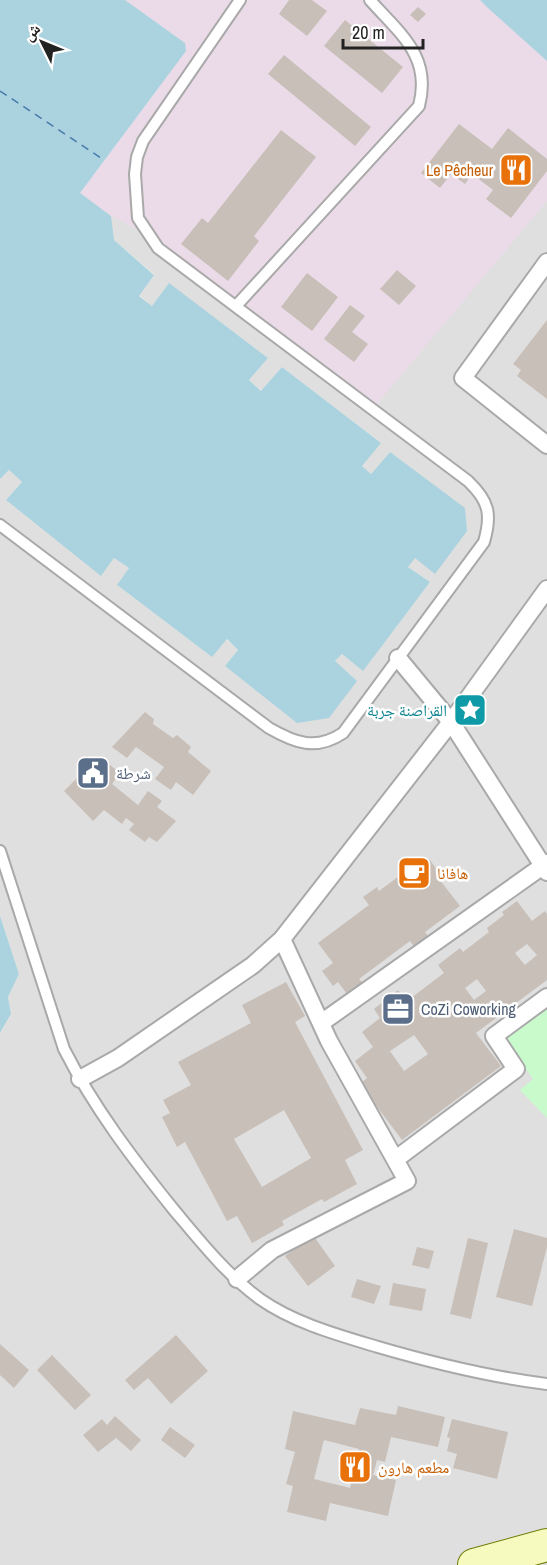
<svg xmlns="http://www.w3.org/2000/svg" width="547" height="1565" viewBox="0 0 547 1565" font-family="'Archivo Narrow','Noto Naskh Arabic',sans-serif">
<rect width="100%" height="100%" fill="#f2efe9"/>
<path fill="#e0dfdf" d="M125,0H480L547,61V1565H0V1034L11,1014L8,997L19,974L0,916V479L9,470L22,482L6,500L101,575L114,558L129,568L118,586L211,656L226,639L238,650L225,666L335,661L342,654L363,670L430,582L408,567L414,558L390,452L371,474L362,466L380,442L282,367L262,391L249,380L268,358L169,284L152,306L139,295L154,274L114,240L80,193L186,51L185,43Z"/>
<path fill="#ebdbe8" d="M125,0H480L547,61V201L373,409L147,234L111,216L80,193L186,51L185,43Z"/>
<path fill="#c8facc" d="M547,1007V1118L520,1090L533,1079L504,1038Z"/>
<path fill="#aad3df" d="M0,0H125L185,43L186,51L80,193L111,216L114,240L154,275L139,296L152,306L169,283L268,358L249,380L261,391L282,367L381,443L362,466L371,474L390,452L465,508L467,531L435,574L415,558L408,567L430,582L363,671L342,654L335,661L357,681L329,718L297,723L225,666L238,650L227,639L212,657L117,585L129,568L114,558L101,576L6,500L22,482L9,470L0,479Z
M480,0H547V61L488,8Z
M0,916L19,974L8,997L11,1014L0,1033Z"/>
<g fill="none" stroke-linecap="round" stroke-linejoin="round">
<path stroke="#4a7aab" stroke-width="1.5" stroke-dasharray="8 6" stroke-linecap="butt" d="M0,91L104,160"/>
</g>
<path fill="#c7bfb8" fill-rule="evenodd" d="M289,0H312L327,11L307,36L279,14Z
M418,7L426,14L418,22L410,15Z
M345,20L403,67L382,93L324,46Z
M284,55L371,127L355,146L268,74Z
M459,124L492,149L508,128L547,159V171L511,218L486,199L493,190L472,174L465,184L451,174L440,188L421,173Z
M281,130L316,157L254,236L259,241L228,281L181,244L202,218L208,223Z
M397,270L416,286L399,305L380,289Z
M307,273L338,297L312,331L281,307Z
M350,305L365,316L352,332L368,344L354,362L324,339Z
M547,320V399L517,376L521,370L513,364Z
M145,712L154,719L153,724L173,738L177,735L191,747L188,752L211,771L193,795L176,782L171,790L155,779L164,767L136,747L127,758L112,747Z
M99,756L120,773L112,784L138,805L148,791L162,801L157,807L176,821L157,842L149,837L145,842L129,830L134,824L126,818L122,824L104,810L93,821L64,791Z
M414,859L420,867L430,860L442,877L439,879L460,906L425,932L428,936L414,946L410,941L359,979L362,982L347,994L338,982L333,986L322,971L333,963L318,943L369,905L363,897L377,887L379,891L402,874L399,870Z
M517,901L532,921L545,911L547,914V980L476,1033L501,1066L402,1140L360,1084L367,1078L355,1061L373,1047L362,1032L380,1018L374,1009L398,990L407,1001L444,973L438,965L460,948L463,952L489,932L487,928L504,915L502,912ZM527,944L537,955L525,965L515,953ZM477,979L486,991L474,1000L465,988ZM414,1035L428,1054L404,1071L390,1051Z
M286,982L305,1016L295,1022L363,1150L345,1160L357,1184L324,1202L322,1199L282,1221L284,1225L252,1243L237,1216L227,1221L185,1142L177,1147L162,1117L170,1113L163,1100L191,1085L178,1062L251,1023L242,1005ZM284,1110L311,1158L262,1187L234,1139Z
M514,1229L547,1238V1247L532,1306L496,1297Z
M313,1235L335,1266L308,1286L285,1256Z
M468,1238L488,1243L471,1319L450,1314Z
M417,1247L434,1251L429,1269L412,1265Z
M357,1279L381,1286L374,1304L351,1297Z
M393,1283L426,1289L422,1311L389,1305Z
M176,1335L208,1371L171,1404L148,1378L134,1390L125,1380Z
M0,1344L29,1370L14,1388L0,1375Z
M52,1355L91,1395L75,1410L37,1370Z
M398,1406L445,1417L438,1447L391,1437L385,1462L377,1460L373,1475L396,1480L388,1516L330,1503L326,1521L287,1512L293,1486L286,1484L295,1452L285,1449L293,1411L355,1425L360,1408L396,1415ZM324,1440L359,1449L350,1488L314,1479Z
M115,1416L141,1440L131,1451L116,1438L98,1452L83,1435L102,1419L107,1425Z
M452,1419L508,1432L497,1479L453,1468L457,1454L447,1451L450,1438L447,1437Z
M170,1427L195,1445L185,1458L161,1440Z"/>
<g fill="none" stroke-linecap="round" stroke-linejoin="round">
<g stroke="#a9a9a9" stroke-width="14">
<path id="service" d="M236,306L419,106C432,56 400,34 370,0
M0,525L269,728C295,743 316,751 343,733L484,542C492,514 489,501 468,481L158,248L138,218L135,174L137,157L143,141L240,0
M0,851L64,1049C94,1108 133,1159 174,1210C200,1241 227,1275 260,1299C294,1323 338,1335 378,1347C433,1363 490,1377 547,1384"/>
</g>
<g stroke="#a9a9a9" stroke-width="20">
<path id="pedestrian" d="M547,262L463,378L547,445
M398,658L451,722L547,872
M321,1023L547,863
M80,1079L118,1058L253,965L282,939L451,722L547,589
M396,1159L516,1069L494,1036L547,997
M237,1279L272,1250L407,1181L329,1041L282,939"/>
</g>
<g stroke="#707d05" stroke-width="34">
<path id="secondary" d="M474,1565L547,1545"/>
</g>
<use href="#service" stroke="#fff" stroke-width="10"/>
<use href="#pedestrian" stroke="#fff" stroke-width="16"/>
<use href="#secondary" stroke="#f7fabf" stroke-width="32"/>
</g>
<defs>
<g id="restaurant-square" transform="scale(1.725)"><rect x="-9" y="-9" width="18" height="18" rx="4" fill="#e8710a" stroke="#fff"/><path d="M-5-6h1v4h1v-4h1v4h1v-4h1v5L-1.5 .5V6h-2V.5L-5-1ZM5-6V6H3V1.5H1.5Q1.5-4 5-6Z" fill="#fff"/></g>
<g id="sight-square" transform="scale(1.725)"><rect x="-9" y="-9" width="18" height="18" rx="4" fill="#0f9aa8" stroke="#fff"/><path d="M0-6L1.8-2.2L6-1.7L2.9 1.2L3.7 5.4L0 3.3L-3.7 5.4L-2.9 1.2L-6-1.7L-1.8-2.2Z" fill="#fff"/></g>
<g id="civic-square" transform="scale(1.725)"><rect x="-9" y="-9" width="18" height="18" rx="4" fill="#5c6f8a" stroke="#fff"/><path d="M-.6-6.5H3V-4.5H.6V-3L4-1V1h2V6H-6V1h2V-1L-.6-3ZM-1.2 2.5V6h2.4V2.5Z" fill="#fff"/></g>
<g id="cafe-square" transform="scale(1.725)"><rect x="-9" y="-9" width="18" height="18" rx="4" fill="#e8710a" stroke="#fff"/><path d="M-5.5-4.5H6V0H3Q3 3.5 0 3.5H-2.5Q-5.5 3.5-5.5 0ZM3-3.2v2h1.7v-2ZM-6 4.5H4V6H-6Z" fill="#fff"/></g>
<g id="office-square" transform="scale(1.725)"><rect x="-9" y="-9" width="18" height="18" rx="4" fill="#5c6f8a" stroke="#fff"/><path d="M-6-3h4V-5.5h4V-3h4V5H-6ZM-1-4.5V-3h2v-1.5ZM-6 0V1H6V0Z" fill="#fff"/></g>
</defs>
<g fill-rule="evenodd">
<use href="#restaurant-square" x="516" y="170"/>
<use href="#sight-square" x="470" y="710"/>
<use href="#civic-square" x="93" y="773"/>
<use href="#cafe-square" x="414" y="873"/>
<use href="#office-square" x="398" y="1009"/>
<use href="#restaurant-square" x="355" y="1467"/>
</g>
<g text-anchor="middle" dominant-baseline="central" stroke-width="5" stroke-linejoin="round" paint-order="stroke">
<g font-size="16" fill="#c56008" stroke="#fff" text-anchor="start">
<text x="493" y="170" text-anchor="end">Le Pêcheur</text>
<text x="437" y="873">هافانا</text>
<text x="378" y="1467">مطعم هارون</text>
</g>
<g font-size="16" fill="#0d838f" stroke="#fff" text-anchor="end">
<text x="447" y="710">القراصنة جربة</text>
</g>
<g font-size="16" fill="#4e5e75" stroke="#fff" text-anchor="start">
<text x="116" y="773">شرطة</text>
<text x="421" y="1009">CoZi Coworking</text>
</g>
</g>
<g transform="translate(42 42) rotate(313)" stroke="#ffffff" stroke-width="4.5" paint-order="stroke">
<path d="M0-4.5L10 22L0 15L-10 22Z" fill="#222222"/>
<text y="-9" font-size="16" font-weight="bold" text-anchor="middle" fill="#222222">ش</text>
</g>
<path d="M343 39v9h80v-9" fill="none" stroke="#222222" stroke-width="3"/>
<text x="352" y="39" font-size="18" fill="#222222" stroke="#ffffff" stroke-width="4.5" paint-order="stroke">20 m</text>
</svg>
